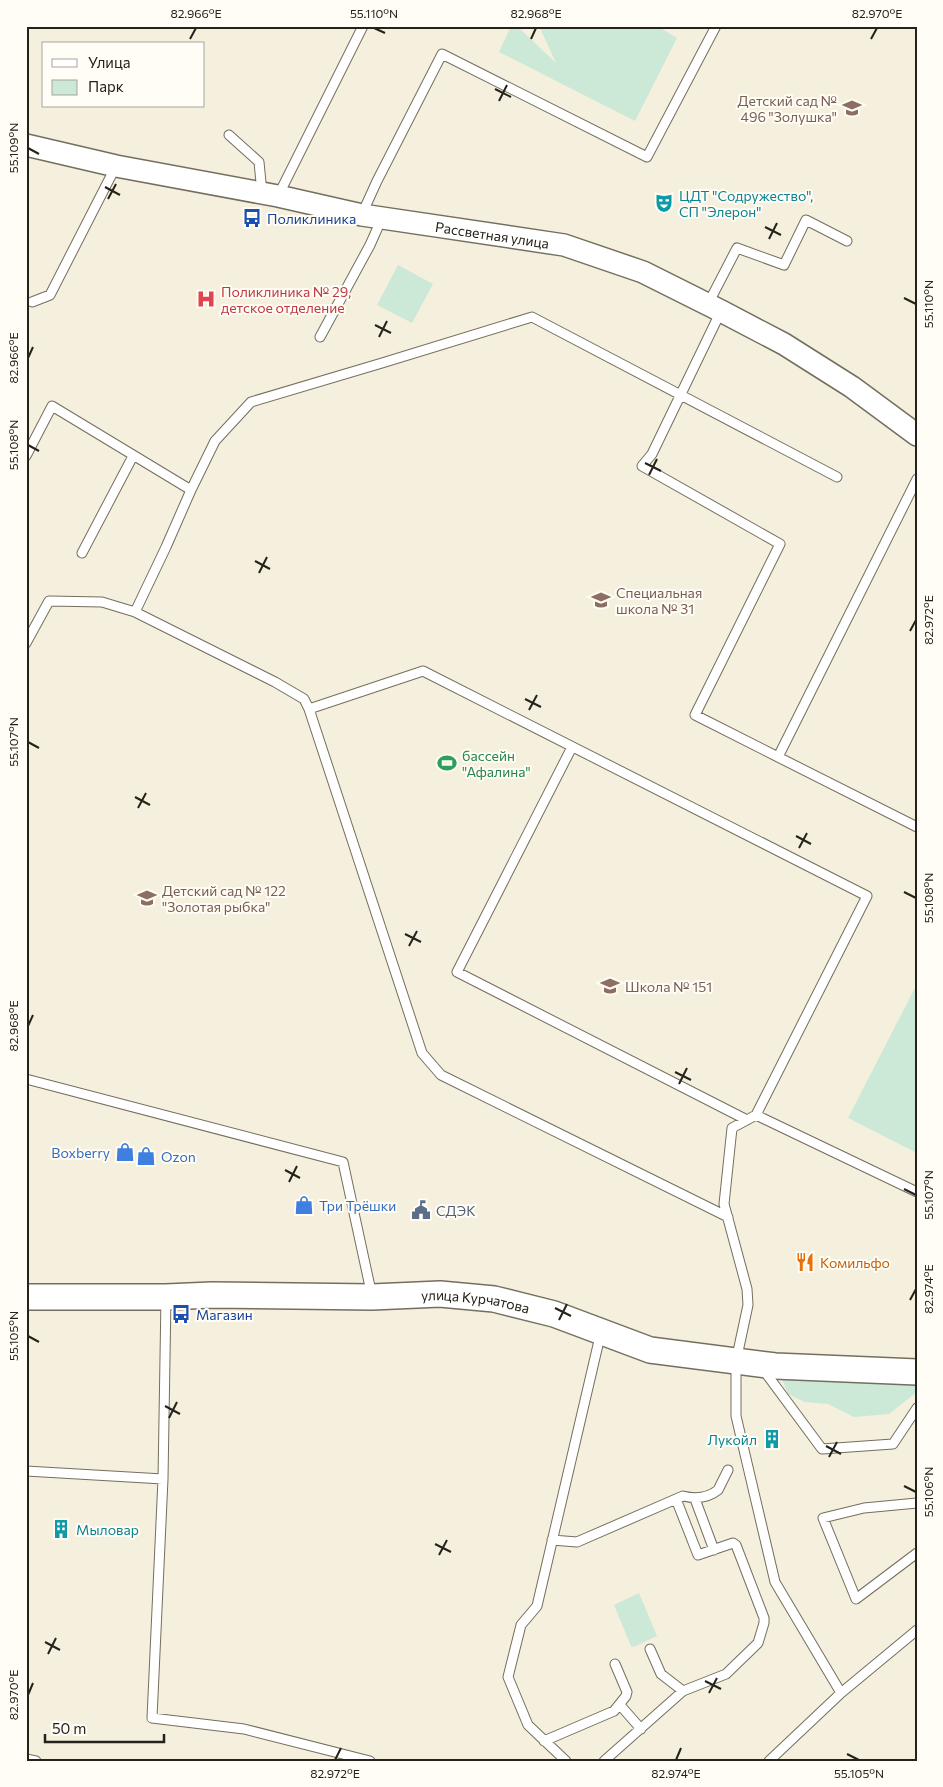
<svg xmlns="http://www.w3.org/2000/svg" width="943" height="1787" viewBox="0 0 943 1787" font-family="Commissioner,sans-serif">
<rect width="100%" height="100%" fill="#f5efdd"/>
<path fill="#cbe9d6" d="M511,26H517L556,63L539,26H657L677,38L635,121L499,52Z
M398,265L433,284L412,323L377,305Z
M917,984V1153L848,1118Z
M782,1379L917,1385V1392L889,1414L854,1417L828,1404L805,1402L788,1394Z
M639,1593L657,1636L634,1647L631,1646L614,1605Z"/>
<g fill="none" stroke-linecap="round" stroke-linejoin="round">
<g stroke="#746e5e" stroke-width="11">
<path id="service" d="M229,135L259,162L262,193
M278,196L363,26
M362,214L377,181L442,54L647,157L716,26
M32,302L50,295L116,166
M708,304L737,248L784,265L806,220L847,241
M721,311L652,454L642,466L780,544L695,715L778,757
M320,337L370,245L382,218
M26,456L52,406L191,490
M917,479L778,757L917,827
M82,553L133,456
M135,612L166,547L191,490L215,441L251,402L382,363L532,317L837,477
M26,643L49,601L102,602L135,612L275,682L304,699L309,709L423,671L867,896L756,1115
M309,709L422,1053L441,1075L728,1217
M572,747L457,972L747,1120
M26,1079L343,1162L372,1296
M166,1297L163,1479L152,1718L244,1729L370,1761
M762,1368L822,1449L893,1444L917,1408
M26,1471L163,1479
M695,1499L714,1550
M917,1503L864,1508L823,1518L856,1599L917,1553
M552,1540L577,1542L683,1496C695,1499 708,1498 718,1490L728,1470
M650,1649L661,1674L683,1691
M841,1693L917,1630
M620,1705L641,1729
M544,1741L614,1711L626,1696L627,1692L615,1664
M26,1759L36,1761
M566,1761L528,1725L508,1677L521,1625L537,1606L601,1332
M604,1761L683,1691L726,1674L758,1643L764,1623V1618L736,1545L733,1543L698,1555L676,1499
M769,1761L841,1693L775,1582L736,1416V1361L748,1305L747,1289L724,1204L732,1128L756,1115L917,1192"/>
</g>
<g stroke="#746e5e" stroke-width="24">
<g id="tertiary">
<path id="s1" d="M26,145L116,166L278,196L362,215L564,245L643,272L721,311L784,344L852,387L917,435"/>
</g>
</g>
<g stroke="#746e5e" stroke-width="28">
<g id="secondary">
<path id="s2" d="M26,1297H166L212,1295L372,1297L440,1294L494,1299L554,1314L650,1350L775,1366L917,1372"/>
</g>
</g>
<use href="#service" stroke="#fff" stroke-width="9"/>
<use href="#tertiary" stroke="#fff" stroke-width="21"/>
<use href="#secondary" stroke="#fff" stroke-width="25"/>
</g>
<path fill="none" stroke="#24221b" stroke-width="2" d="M374,28L385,33M190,39L196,28M531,39L536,28M871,39L877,28M495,89L511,97M499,101L507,85M28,148L39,154M105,187L120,195M108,199L116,184M765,227L781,235M769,239L777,223M904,298L916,304M375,325L391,333M379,337L387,321M28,358L33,347M28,445L39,451M645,463L661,471M649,475L657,459M255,561L270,569M259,573L267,557M910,631L916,620M525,699L541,707M529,710L537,695M28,742L39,748M135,797L150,805M138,808L146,793M796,836L811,844M799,848L807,833M904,892L916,898M405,934L421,942M409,946L417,931M28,1026L33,1015M675,1072L691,1080M679,1084L687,1068M285,1170L300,1178M289,1182L297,1166M904,1189L916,1195M910,1300L916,1289M555,1308L571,1316M559,1320L567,1304M28,1336L39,1342M165,1406L180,1414M169,1418L177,1402M826,1446L841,1454M829,1457L837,1442M904,1486L916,1492M435,1544L451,1552M439,1555L447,1540M45,1642L60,1650M48,1654L56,1638M705,1681L721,1689M709,1693L717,1678M28,1695L33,1683M847,1754L859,1760M335,1760L341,1748M676,1760L681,1748"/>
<defs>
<g id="school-bare" transform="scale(1.5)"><path d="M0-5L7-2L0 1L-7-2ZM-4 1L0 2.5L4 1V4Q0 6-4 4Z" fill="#8d6e63" stroke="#fffdf5" stroke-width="2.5" paint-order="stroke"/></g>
<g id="theatre-bare" transform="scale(1.5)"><path d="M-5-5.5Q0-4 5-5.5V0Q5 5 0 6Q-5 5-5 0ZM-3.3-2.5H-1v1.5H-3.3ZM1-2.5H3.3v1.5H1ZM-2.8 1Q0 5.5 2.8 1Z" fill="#0f9aa8" stroke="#fffdf5" stroke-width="2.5" paint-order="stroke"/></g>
<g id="bus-bare" transform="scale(1.5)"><path d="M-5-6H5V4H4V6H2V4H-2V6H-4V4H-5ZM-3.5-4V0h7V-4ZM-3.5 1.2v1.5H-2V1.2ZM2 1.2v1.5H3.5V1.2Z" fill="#1a4fb4" stroke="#fffdf5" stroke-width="2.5" paint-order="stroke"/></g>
<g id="hospital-bare" transform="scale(1.5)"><path d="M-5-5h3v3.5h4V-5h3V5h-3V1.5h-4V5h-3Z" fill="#e0444e" stroke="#fffdf5" stroke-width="2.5" paint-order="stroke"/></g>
<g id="stadium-bare" transform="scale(1.5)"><path d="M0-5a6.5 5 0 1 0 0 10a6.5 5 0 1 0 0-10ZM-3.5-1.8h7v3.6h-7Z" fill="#2e9e5b" stroke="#fffdf5" stroke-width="2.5" paint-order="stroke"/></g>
<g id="shop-bare" transform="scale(1.5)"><path d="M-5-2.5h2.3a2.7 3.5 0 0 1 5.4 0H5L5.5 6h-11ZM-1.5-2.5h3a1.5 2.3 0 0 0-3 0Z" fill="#3f7fe0" stroke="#fffdf5" stroke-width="2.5" paint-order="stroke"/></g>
<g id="civic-bare" transform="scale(1.5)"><path d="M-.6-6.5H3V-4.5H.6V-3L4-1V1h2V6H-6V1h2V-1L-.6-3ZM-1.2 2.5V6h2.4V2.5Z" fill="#5c6f8a" stroke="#fffdf5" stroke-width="2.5" paint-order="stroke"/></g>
<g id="restaurant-bare" transform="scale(1.5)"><path d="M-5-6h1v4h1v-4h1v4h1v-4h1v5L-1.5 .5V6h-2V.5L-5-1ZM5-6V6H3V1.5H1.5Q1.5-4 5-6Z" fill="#e8710a" stroke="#fffdf5" stroke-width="2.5" paint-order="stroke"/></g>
<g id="building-bare" transform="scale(1.5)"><path d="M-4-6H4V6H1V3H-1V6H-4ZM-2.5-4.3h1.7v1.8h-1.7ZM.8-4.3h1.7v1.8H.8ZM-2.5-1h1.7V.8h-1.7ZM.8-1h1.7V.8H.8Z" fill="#0f9aa8" stroke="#fffdf5" stroke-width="2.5" paint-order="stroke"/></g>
</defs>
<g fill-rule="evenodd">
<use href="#school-bare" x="852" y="108"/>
<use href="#theatre-bare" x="664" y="203"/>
<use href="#bus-bare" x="252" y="218"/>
<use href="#hospital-bare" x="206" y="299"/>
<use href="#school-bare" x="601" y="600"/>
<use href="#stadium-bare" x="447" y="763"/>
<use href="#school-bare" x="147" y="898"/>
<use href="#school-bare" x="610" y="986"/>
<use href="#shop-bare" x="125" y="1152"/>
<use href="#shop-bare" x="146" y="1156"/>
<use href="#shop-bare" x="304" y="1205"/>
<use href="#civic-bare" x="421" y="1210"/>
<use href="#restaurant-bare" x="805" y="1262"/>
<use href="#bus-bare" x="181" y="1314"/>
<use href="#building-bare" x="772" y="1439"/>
<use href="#building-bare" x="61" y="1529"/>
</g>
<g text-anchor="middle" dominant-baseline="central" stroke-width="4" stroke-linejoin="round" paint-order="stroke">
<g font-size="14" fill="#785e54" stroke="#fffdf5" text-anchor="start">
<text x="837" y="100" text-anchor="end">Детский сад №<tspan x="837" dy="16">496 "Золушка"</tspan></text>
<text x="616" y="592">Специальная<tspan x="616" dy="16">школа № 31</tspan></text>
<text x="162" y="890">Детский сад № 122<tspan x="162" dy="16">"Золотая рыбка"</tspan></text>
<text x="625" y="986">Школа № 151</text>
</g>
<g font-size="14" fill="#0d838f" stroke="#fffdf5" text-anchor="start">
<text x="679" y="195">ЦДТ "Содружество",<tspan x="679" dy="16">СП "Элерон"</tspan></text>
<text x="757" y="1439" text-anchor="end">Лукойл</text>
<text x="76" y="1529">Мыловар</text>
</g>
<g font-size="14" fill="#164399" stroke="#fffdf5" text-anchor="start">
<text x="267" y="218">Поликлиника</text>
<text x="196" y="1314">Магазин</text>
</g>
<g font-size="14" fill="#24221b" stroke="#fffdf5">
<text stroke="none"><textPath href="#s1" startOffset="475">Рассветная улица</textPath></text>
<text stroke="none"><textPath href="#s2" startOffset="450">улица Курчатова</textPath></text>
</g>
<g font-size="14" fill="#be3a42" stroke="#fffdf5" text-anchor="start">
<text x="221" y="291">Поликлиника № 29,<tspan x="221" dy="16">детское отделение</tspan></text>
</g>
<g font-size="14" fill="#27864d" stroke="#fffdf5" text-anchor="start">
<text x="462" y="755">бассейн<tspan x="462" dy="16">"Афалина"</tspan></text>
</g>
<g font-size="14" fill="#366cbe" stroke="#fffdf5" text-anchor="start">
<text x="110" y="1152" text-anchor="end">Boxberry</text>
<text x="161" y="1156">Ozon</text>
<text x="319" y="1205">Три Трёшки</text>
</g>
<g font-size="14" fill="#4e5e75" stroke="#fffdf5" text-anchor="start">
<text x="436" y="1210">СДЭК</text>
</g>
<g font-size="14" fill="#c56008" stroke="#fffdf5" text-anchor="start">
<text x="820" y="1262">Комильфо</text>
</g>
</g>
<rect width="943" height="1787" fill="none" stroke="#fffdf5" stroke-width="55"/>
<rect x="42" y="42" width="162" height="65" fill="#fffdf5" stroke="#a7a59e"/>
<rect x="52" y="59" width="25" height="8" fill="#ffffff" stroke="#a7a59e"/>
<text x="88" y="68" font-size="15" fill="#24221b">Улица</text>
<rect x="52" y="80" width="25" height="15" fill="#cbe9d6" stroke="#a7a59e"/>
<text x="88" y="92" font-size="15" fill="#24221b">Парк</text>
<path d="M45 1734v8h119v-8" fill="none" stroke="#24221b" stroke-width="2.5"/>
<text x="52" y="1734" font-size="15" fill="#24221b" stroke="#fffdf5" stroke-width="4" paint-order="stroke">50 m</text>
<rect x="28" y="28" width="888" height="1732" fill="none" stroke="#24221b" stroke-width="2"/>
<g font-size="12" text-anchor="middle" fill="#24221b">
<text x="196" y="18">82.966°E</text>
<text x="374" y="18">55.110°N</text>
<text x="536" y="18">82.968°E</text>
<text x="877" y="18">82.970°E</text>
<text transform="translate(14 148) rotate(-90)" y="4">55.109°N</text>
<text transform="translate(929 304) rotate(-90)" y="4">55.110°N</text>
<text transform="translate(14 358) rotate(-90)" y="4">82.966°E</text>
<text transform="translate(14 445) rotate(-90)" y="4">55.108°N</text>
<text transform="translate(929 620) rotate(-90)" y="4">82.972°E</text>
<text transform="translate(14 742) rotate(-90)" y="4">55.107°N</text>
<text transform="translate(929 898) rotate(-90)" y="4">55.108°N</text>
<text transform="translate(14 1026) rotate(-90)" y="4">82.968°E</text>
<text transform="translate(929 1195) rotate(-90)" y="4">55.107°N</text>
<text transform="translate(929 1289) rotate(-90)" y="4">82.974°E</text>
<text transform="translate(14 1336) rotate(-90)" y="4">55.105°N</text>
<text transform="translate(929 1492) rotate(-90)" y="4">55.106°N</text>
<text transform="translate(14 1695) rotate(-90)" y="4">82.970°E</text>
<text x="335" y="1778">82.972°E</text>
<text x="676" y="1778">82.974°E</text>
<text x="859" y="1778">55.105°N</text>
</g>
</svg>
